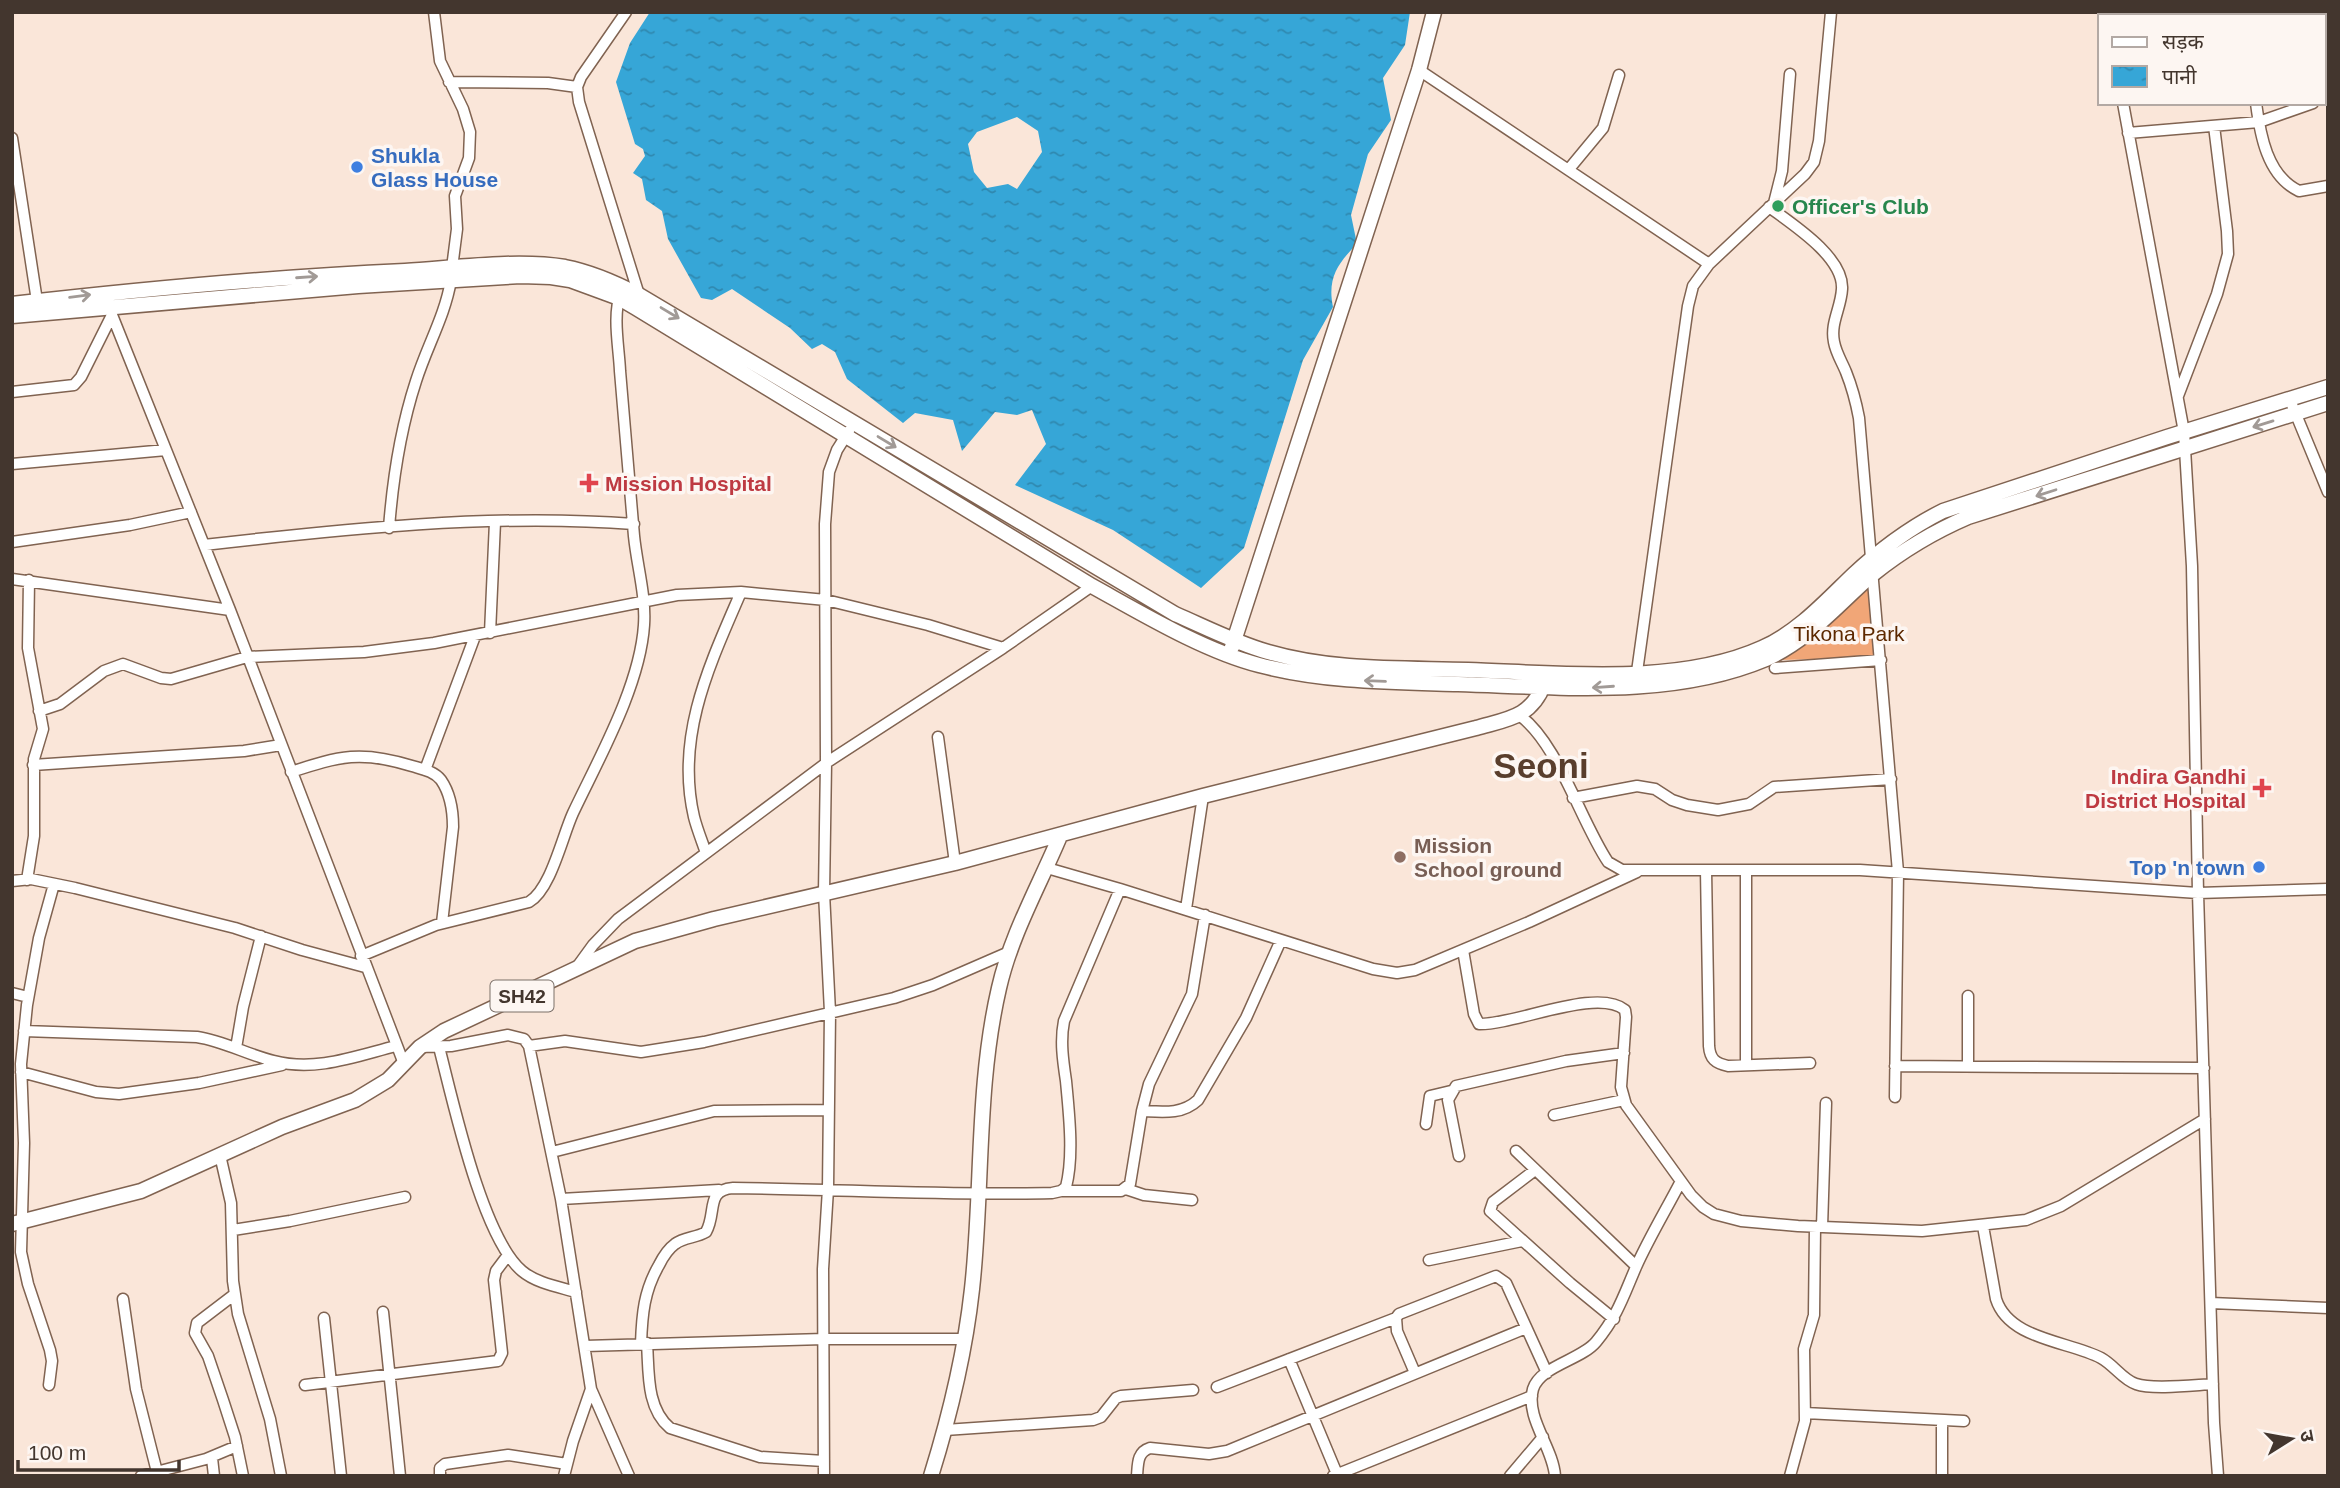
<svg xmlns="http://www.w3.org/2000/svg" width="2340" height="1488" viewBox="0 0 2340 1488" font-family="Helvetica,'Noto Sans Devanagari',sans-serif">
<defs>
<pattern id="water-ripples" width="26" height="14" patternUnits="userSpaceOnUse" patternTransform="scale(1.75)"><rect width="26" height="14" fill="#36a6d7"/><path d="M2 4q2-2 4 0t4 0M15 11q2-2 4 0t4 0" fill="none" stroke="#2f88af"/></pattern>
</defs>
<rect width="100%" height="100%" fill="#fae6d9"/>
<path fill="#f1a677" d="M1871,580L1878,658L1777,660Z"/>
<path fill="url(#water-ripples)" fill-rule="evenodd" d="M650,12H1410L1405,45L1383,78L1391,120L1368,154L1351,215L1357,244C1338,263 1327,278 1333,307L1303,360L1244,548L1201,588L1113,530L1015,485L1046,444L1032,410L1017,415L995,412L962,451L953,420L915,413L903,423L847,379L835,352L822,344L812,349L790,328L732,289L712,300L701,298L668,239L662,211L646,200L642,179L633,173L645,156L643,149L635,144L616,82L630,43ZM1017,117L1038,131L1042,152L1017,189L1008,184L987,188L974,172L968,144L977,132Z"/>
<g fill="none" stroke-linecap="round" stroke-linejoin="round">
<g stroke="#806351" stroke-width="13">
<path id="minor" d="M434,12L440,61L463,109L470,132L469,158L455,196L457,229L452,268
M626,12L581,77L577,87L579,102L639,295V299
M2106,12V16
M2233,12V16
M2328,15V18
M1419,70L1709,264
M449,82L548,83L577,87
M2324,99L2328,98
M2123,103L2184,432L2192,566L2198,893L2214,1423L2218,1476
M2256,103C2260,134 2267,176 2299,191L2328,186
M2128,133L2259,122L2313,103
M12,138L37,301
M1569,169L1603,128L1619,75
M1774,203L1782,171L1790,74
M1769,207C1792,224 1844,257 1842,289C1841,308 1830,323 1834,342C1836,353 1842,362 1846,372C1852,387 1856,402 1859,418L1898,872L1895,1097
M109,302L112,315L230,610L404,1064
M12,392L74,385L81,377L112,315
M2178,396L2217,294L2228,254L2227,231L2214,126
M2290,400L2328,492
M12,464L166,450
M389,528C393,476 400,430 416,381C427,346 445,316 451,280
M12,542L130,525L191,512
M204,545C343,529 494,513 634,524
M12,579L230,610
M490,633L495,522
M1775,668L1881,660
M1636,679L1688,306L1693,286L1709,264L1805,174L1814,162L1819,141L1831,12
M39,711L60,704L104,671L123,664L161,678L171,679L247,657L364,652L434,643L677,595L741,592L826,600L928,625L1003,648
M1519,715C1558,743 1580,820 1608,862L1622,870H1860L2198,893L2328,889
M938,737L955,863
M33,765L244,751L281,745
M425,770L475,636
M291,772C340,756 361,750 412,766C422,769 434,771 441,780C450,793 453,811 453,827L442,923
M1573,798L1637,786L1655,789L1672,800L1687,805L1718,810L1749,804L1774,787L1891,779
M706,853C702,841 697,829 694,817C675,736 710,664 741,592
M1047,868L1120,889L1373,969L1397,973L1415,970L1529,922L1637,872
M1706,870L1709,1046C1710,1059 1715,1063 1728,1066L1810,1063
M1746,870V1065
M27,880L34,836V759L43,729L28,648L29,580
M12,881L31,879L75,888L235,928L302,950L365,967
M1186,909L1203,796
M1463,950L1474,1014L1479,1024C1515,1025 1597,987 1625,1010L1626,1017L1621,1087L1626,1105L1691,1195L1703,1207L1714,1214L1741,1221L1798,1226L1922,1231L2026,1220L2061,1206L2205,1119
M361,956L436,925L529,902C551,889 562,837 573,813C599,758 640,686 644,625C646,595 637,566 634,536C629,481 625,426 620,371C619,347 612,315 621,292
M577,967L593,945L618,919L829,761L1003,648L1092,586
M12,993L28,997
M24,1031L197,1037C224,1041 248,1055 274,1061C316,1072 356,1056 396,1046
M529,1046L565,1041L641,1052L704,1042L894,998L933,985L1009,952
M420,1047L451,1046L508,1035L524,1039L529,1046L561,1199L591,1389L629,1476
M439,1047C453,1101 482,1237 522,1271C536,1283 559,1287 576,1292
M236,1048L243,1007L261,936
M1895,1066L2204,1068
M1968,1066V996
M21,1072L96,1092L119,1094L199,1083L282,1065
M1142,1111C1162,1112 1182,1115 1198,1100L1246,1018L1281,940
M1554,1115L1624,1100
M1426,1124L1430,1096L1451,1091
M1516,1151L1636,1266
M552,1152L714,1111L829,1110
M220,1155L231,1203L233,1281L238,1314L270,1419L281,1476
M1459,1156L1448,1100L1456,1086L1566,1061L1624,1053
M1535,1170L1493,1202L1490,1211L1570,1283L1614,1319
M1126,1189L1144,1195L1192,1200
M1061,1191H1121L1130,1184L1142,1111L1149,1084L1192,994L1205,915
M561,1199L719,1190
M1983,1226L1996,1299C2009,1340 2069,1341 2101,1358C2114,1365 2123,1380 2136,1384C2153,1390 2194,1385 2213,1384
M1822,1227L1826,1103
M233,1230L290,1221L405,1197
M1429,1260L1522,1241
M235,1294L197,1323L195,1333L208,1356L223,1400L235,1437L243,1476
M123,1299L136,1389L157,1472
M2211,1303L2328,1308
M383,1312L400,1476
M324,1318L341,1476
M647,1343C649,1372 646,1408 670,1428L760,1457L824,1461
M641,1344C642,1314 644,1291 659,1265C663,1257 668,1249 675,1244C684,1237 696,1238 706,1232C717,1213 705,1190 733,1188C839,1189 945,1196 1052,1193L1061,1191L1066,1187C1074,1156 1069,1113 1066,1081C1063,1061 1060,1041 1064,1021L1120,889
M585,1346L824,1339H966
M1289,1359L1337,1474
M1415,1373L1397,1331L1396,1318L1399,1314L1496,1276L1506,1283L1547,1373
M49,1385L52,1361L50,1350L28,1284L21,1252L24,1143L21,1064L27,1005L39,938L54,884
M305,1385L498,1361L502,1353L494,1280L496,1271L508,1255
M1217,1387L1396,1318
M1805,1413L1964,1421
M945,1430L1093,1420L1101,1417L1116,1398L1121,1396L1193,1390
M212,1458L214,1476
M141,1476L206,1459L237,1446
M440,1476V1468L445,1464L508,1455L567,1464
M564,1476L573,1441L591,1389
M824,1476L823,1269L828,1189L830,1012L824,893L826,763L825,524L829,472L837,450L849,431
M1137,1476C1138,1464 1137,1452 1150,1448L1209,1454L1227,1451L1526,1328
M1333,1476L1532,1396
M1510,1476L1543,1437
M1555,1476C1553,1447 1525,1418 1533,1389C1540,1366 1581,1360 1596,1342C1618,1315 1623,1297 1636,1267C1649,1238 1666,1210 1681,1181
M1790,1476L1805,1421L1804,1349L1814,1315L1815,1227
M1942,1476V1420"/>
</g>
<g stroke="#806351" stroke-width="17">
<path id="major" d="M12,304C143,289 274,277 405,271C454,268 517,259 565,267C591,272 616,283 639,295L1175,614C1205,627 1236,643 1268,652C1333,671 1402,668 1468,670C1559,673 1678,686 1762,648C1798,632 1825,602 1853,575C1881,549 1909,528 1943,511L2167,437L2328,387
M12,316L358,286L521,276L551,277L570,280L619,298L636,308L1092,586C1141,613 1204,651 1259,665C1324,682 1391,682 1458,684C1559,687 1671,699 1766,659C1809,640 1838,604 1873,574C1903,550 1933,532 1968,517L2328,403
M1232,647L1419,70L1434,12
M12,1224L141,1191L282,1127L355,1100L388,1080L420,1047L444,1031L635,941L714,919L955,863L1203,796L1476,728C1507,719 1531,718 1544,684
M931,1476C950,1415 965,1353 972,1289C983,1190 976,1087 999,988C1011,935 1039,886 1060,836"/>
</g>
<use href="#minor" stroke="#fff" stroke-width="10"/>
<use href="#major" stroke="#fff" stroke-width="14"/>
</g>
<defs><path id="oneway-shaft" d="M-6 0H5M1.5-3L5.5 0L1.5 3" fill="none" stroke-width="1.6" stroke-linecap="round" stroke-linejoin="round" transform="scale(1.75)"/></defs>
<g stroke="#a19a96">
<use href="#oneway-shaft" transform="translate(307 277) rotate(-4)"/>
<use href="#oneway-shaft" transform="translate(80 296) rotate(-7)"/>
<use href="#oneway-shaft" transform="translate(670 313) rotate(31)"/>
<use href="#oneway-shaft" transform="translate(2263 424) rotate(163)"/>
<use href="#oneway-shaft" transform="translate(887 442) rotate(31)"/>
<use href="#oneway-shaft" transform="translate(2046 493) rotate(162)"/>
<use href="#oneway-shaft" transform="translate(1375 681) rotate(-178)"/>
<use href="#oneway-shaft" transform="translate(1603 687) rotate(176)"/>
</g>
<g fill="#3f7fe0" stroke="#fdf6f2" stroke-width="2.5">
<circle cx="357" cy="167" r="7"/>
<circle cx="2259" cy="867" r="7"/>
</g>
<circle fill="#2e9e5b" stroke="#fdf6f2" stroke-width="2.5" cx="1778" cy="206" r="7"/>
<g fill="#e0444e" stroke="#fdf6f2" stroke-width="2.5">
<path d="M585.5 472.5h7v7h7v7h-7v7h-7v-7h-7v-7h7z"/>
<path d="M2258.5 777.5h7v7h7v7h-7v7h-7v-7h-7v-7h7z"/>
</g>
<circle fill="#8d6e63" stroke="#fdf6f2" stroke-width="2.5" cx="1400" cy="857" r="7"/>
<g text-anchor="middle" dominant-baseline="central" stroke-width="7" stroke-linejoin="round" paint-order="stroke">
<rect fill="#fdf6f2" stroke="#7b7069" stroke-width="2" x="490.5" y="980.5" width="63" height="31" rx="5"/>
<g font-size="19" font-weight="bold" fill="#43362e">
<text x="522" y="996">SH42</text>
</g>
<g font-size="21" font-weight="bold" fill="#366cbe" stroke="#fdf6f2" text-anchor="start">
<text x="371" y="155">Shukla<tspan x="371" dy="24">Glass House</tspan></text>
<text x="2245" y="867" text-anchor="end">Top 'n town</text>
</g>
<g font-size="21" font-weight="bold" fill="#27864d" stroke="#fdf6f2" text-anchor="start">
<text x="1792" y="206">Officer's Club</text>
</g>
<g font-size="21" font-weight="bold" fill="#be3a42" stroke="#fdf6f2" text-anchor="start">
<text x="605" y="483">Mission Hospital</text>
<text x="2246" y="776" text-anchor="end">Indira Gandhi<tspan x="2246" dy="24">District Hospital</tspan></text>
</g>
<g font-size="21" fill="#5d2900" stroke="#fdf6f2">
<text x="1849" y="633">Tikona Park</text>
</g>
<g font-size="21" font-weight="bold" fill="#785e54" stroke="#fdf6f2" text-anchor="start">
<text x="1414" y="845">Mission<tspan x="1414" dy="24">School ground</tspan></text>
</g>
<g font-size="35" font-weight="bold" fill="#593e2d" stroke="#fdf6f2">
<text x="1541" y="765">Seoni</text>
</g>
</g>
<rect width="2340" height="1488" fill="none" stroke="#43362e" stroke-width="28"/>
<rect x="2098" y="14" width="228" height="91" fill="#fdf6f2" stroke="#b3a9a4" stroke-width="2"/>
<rect x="2112" y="37" width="35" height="10" fill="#ffffff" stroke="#b3a9a4" stroke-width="2"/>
<text x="2162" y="49" font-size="21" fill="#43362e">सड़क</text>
<rect x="2112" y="66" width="35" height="21" fill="url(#water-ripples)" stroke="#b3a9a4" stroke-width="2"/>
<text x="2162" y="84" font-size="21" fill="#43362e">पानी</text>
<g transform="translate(2291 1439) rotate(79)" stroke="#fdf6f2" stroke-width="5" paint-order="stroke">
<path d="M0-5L12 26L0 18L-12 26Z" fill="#43362e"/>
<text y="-10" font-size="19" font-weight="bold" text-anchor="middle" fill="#43362e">उ</text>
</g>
<path d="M18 1460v10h161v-10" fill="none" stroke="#43362e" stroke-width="3.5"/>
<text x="28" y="1460" font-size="21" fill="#43362e" stroke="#fdf6f2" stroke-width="5" paint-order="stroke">100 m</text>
</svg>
